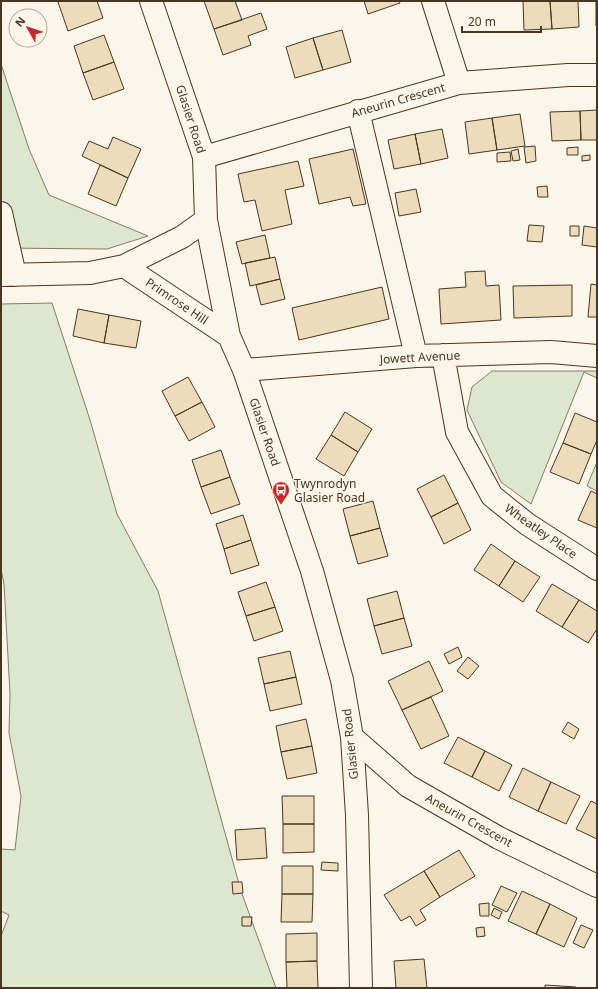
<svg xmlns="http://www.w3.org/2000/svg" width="598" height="989" viewBox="0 0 598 989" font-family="'Noto Sans',sans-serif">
<rect width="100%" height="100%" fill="#fbf6e9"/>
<path fill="#dce7d0" stroke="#887966" d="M1,64L29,149L49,195L148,236L107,249L1,248Z
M52,303L90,420L117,514L158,591L241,891L276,988H1V936L9,915L1,911V849L15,850L21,796L9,733L10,694L4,584L1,569V304Z
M492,371H597V378L584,372L531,504L501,482L467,410L472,387Z
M597,462V491L587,486Z"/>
<path fill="#ecdcbc" stroke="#4a3520" d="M61,1H97L103,18L68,31L58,2Z
M204,1H235L242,20L214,29Z
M364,1H399L400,3L368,14Z
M523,1H550L552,29L524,30Z
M550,1H578L579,27L552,29Z
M596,1H597V26H596Z
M261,13L267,29L248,36L251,45L223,55L214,29Z
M342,30L351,62L323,70L313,38Z
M104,35L114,62L83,73L74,46Z
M313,38L323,70L295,78L286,47Z
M114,62L124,89L93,100L83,73Z
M597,110V140H581L580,111Z
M580,111L581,140L552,141L550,112Z
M520,114L525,146L497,150L492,118Z
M492,118L497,150L469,154L465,122Z
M442,129L448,158L421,164L415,134Z
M415,134L421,164L394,169L388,140Z
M113,137L141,149L128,178L82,156L89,141L108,149Z
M535,146L536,161L526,163L524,147Z
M578,147V155H567V148Z
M353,149L366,204L353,206L350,197L319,204L309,159Z
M518,149L520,160L513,161L511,151Z
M510,152L511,161L497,162V153Z
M590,155V160L582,161V156Z
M298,161L304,186L285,190L292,224L262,231L255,200L244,202L238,174Z
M100,165L128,178L116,206L88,194Z
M547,186L548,197H538L537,187Z
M416,189L421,212L399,216L395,193Z
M529,225L544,226L542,242L527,241Z
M570,226H579V236H570Z
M584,226L597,228V247L582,245Z
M265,235L270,258L242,264L236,242Z
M275,257L280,279L250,286L245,263Z
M485,271L486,286L499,285L501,320L441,324L439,289L466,287L465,272Z
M280,279L285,299L261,305L256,285Z
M591,284L597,285V317H588Z
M572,285V316L514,318L513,286Z
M382,287L389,319L299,340L292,308Z
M78,309L109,315L104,343L73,336Z
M109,315L141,321L136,348L104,343Z
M188,377L202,402L175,416L162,391Z
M202,402L215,427L189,441L175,416Z
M345,412L372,429L358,452L331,435Z
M575,413L597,422V440L591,454L563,443Z
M331,435L358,452L344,476L316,459Z
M563,443L591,454L579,484L550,472Z
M221,450L230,477L201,487L192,460Z
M444,475L458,503L431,517L417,489Z
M230,477L240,504L211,514L201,487Z
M591,491L597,494V528L578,520Z
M373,501L380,528L350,536L343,509Z
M458,503L471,530L444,544L431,517Z
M243,515L251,540L224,549L216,524Z
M380,528L388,556L358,564L350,536Z
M251,540L259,565L231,574L224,549Z
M491,544L515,561L499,586L474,570Z
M515,561L540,577L523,602L499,586Z
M266,582L275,607L246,616L238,592Z
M552,584L579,600L562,627L536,611Z
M397,591L404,618L374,626L367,599Z
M579,600L597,611V629L588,643L562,627Z
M275,607L283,631L254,641L246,616Z
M404,618L412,646L382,654L374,626Z
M458,647L462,657L449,664L444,654Z
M290,651L296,677L264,684L258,658Z
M468,657L479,666L468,679L457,671Z
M429,661L443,691L402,710L388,681Z
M296,677L302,704L270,711L264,684Z
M431,697L449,736L421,749L402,710Z
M306,719L312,746L281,752L276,726Z
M568,722L579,729L574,739L562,732Z
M458,737L485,751L472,777L444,763Z
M312,746L317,773L287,779L281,752Z
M485,751L512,765L499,791L472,777Z
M523,768L551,782L538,811L509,797Z
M551,782L580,796L566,824L538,811Z
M282,796H314V824H283Z
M591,801L597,804V839L576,829Z
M283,824H314V852L283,853Z
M265,828L267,858L237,860L235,830Z
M459,850L475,876L440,897L424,871Z
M322,862L338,863V871L321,870Z
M282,866H313V894H282Z
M424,871L440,897L420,910L426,920L416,926L410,916L401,921L384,895Z
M232,882H242L243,893L233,894Z
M501,886L517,893L507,912L492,905Z
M522,891L550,904L536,934L508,921Z
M282,894H313L312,922H281Z
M489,903V916H480L479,904Z
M550,904L577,918L564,947L536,934Z
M494,908L502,912L499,919L491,915Z
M242,917H252L251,926H242Z
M581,925L593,930L584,948L573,943Z
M484,927L485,936L477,937L476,928Z
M317,933V961L286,962V934Z
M424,959L427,988H396L394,961Z
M317,961L318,988H287L286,962Z
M545,985L576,987V988H545Z"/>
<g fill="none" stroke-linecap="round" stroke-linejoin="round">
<g stroke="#4a3520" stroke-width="24">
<path id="minor" d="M151,1L204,157L206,220L229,336L244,370L312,571L342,680L352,737L357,815L361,988
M433,1L459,83
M358,111L416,356
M204,157L459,83L568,75H597
M1,213L15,275
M124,266L229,336
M1,275L90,273L124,266L182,237L206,220
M443,355L457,432L492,496L527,524L597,569
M244,370L416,356L551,352L597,356
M352,737L408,786L499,838L597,886"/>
</g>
<use href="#minor" stroke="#fbf6e9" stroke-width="22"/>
</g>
<defs>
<g id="bus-pin" transform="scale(0.9)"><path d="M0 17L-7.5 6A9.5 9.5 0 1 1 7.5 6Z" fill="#c62828" stroke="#fbf6e9"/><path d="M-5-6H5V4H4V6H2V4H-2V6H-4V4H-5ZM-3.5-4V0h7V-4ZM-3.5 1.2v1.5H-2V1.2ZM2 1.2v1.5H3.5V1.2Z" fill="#fff"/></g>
</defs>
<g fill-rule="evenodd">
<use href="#bus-pin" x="281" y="490"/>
</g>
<g text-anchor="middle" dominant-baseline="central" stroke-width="3" stroke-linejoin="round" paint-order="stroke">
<g font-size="12" fill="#4a3520" stroke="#fbf6e9">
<text transform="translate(398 100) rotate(-16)">Aneurin Crescent</text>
<text transform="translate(191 119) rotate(72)">Glasier Road</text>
<text transform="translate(177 301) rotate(34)">Primrose Hill</text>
<text transform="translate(420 357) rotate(-3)">Jowett Avenue</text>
<text transform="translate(265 432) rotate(71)">Glasier Road</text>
<text transform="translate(541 531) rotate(35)">Wheatley Place</text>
<text transform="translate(350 744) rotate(-96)">Glasier Road</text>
<text transform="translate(469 820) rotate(29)">Aneurin Crescent</text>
</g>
<g font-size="12" fill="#4a3520" stroke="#fbf6e9" text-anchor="start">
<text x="294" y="483">Twynrodyn<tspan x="294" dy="14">Glasier Road</tspan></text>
</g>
</g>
<rect width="598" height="989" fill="none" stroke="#4a3520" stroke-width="4"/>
<g transform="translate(28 28) rotate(309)"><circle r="19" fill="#fbf6e9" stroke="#b4a999"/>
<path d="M0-3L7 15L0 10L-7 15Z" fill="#c62828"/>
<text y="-6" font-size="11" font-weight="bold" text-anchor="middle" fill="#4a3520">N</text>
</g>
<path d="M462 26v6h79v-6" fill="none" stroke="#4a3520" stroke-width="2"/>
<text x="468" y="26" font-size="12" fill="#4a3520" stroke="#fbf6e9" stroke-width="3" paint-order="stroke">20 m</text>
</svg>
